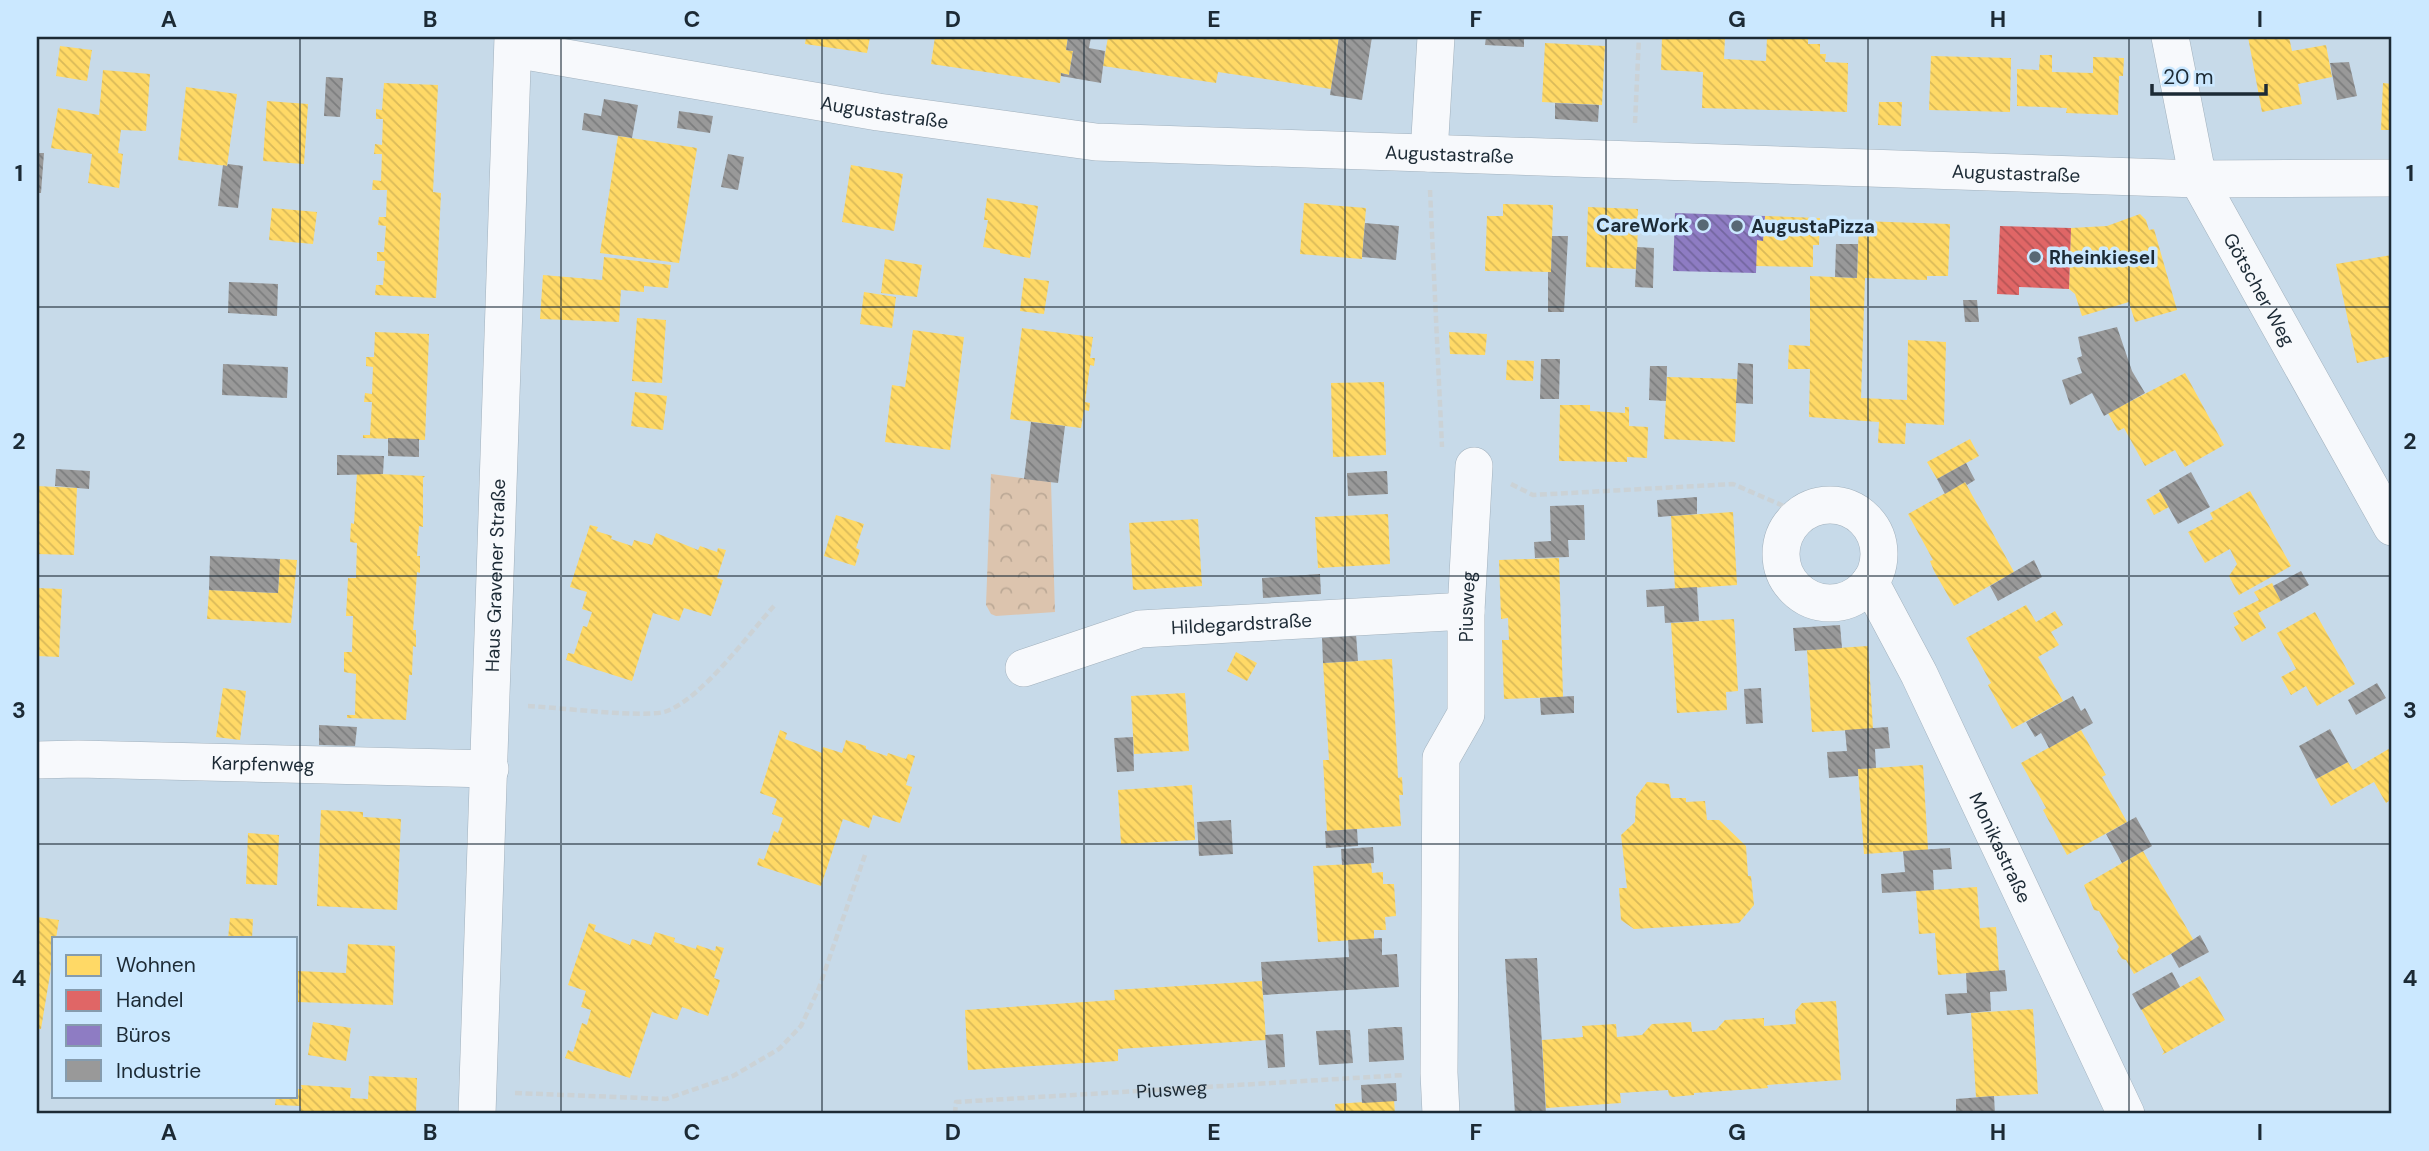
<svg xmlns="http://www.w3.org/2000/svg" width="2429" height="1151" viewBox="0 0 2429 1151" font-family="'DM Sans',sans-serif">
<defs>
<pattern id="park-crowns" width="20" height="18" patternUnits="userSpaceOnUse" patternTransform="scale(1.75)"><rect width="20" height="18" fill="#dcc4ae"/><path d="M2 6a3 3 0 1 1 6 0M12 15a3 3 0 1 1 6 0" fill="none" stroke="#bca996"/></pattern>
<pattern id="homes-back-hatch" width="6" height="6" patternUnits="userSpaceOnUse" patternTransform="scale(1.75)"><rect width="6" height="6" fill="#ffd966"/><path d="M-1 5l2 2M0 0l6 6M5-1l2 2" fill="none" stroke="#daba59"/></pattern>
<pattern id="shops-back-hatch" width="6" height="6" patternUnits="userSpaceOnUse" patternTransform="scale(1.75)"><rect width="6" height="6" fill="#e06666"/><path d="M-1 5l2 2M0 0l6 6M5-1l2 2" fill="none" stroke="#b55455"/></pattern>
<pattern id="offices-back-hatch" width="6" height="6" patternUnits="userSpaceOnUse" patternTransform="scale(1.75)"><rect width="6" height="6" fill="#8e7cc3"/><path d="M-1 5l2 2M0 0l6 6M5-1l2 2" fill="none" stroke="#73669f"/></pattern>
<pattern id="industry-back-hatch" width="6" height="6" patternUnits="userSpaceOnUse" patternTransform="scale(1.75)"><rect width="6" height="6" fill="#999"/><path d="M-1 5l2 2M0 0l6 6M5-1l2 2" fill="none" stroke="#7c7d7e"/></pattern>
</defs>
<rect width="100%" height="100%" fill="#c7dae9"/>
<path fill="url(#park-crowns)" d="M991,474L1051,482L1055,612L996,616L991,614L986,605Z"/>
<path fill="url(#homes-back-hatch)" d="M806,37H870L867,53L805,44Z
M935,37H1068L1066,50L1073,51L1069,75L1061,73L1060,83L931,64Z
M1108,37H1339L1331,89L1218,72L1216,83L1103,66Z
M1662,37H1725L1724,59L1766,61L1767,37H1808V44H1820V54H1826L1825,62L1848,63L1847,112L1702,108L1703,72L1661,70Z
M2248,37H2289L2292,51L2326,45L2332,77L2298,84L2302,104L2262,112Z
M1545,43L1605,46L1602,105L1542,102Z
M60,46L92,50L87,81L56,76Z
M2040,55H2052V72L2093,73V57L2124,58L2123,76H2119L2118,115L2066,113L2067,108L2017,106V69L2039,70Z
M1931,56L2011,58L2010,112L1929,110Z
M103,70L150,74L146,131L121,130L118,153L123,154L119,188L88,183L92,154L51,148L58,108L99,115Z
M384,83L438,85L433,192L441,193L436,298L375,295L376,285H383L385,261H377V252H384L386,226L378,225L379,217H386L387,190H372L373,180L381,181L382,154H374L375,144L382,145L383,119H376V109L382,110Z
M2383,83L2392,84V130H2381Z
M186,87L237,94L227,166L178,160Z
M267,101L308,104L304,164L263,161Z
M1879,102H1902L1901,126L1878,125Z
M618,136L697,148L679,263L600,253Z
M851,165L903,174L894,231L842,222Z
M987,198L1038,206L1030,258L1000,253V250L983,247L988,220H984Z
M1304,203L1366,208L1362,259L1300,254Z
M1503,204L1553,205L1551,272L1485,271L1487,216H1503Z
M1588,207L1638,209L1637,269L1586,267Z
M272,208L317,212L313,244L269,240Z
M2140,214L2146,220L2149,230L2154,229L2177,310L2135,322L2129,302L2082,316L2075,294L2069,289L2071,228L2107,226Z
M1765,216L1820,218L1819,245H1813V267L1756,266L1757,240L1763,241Z
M1859,221L1950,224L1948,276H1927V280L1865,278L1861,398L1907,400L1908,340L1946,342L1944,425L1906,423L1905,444L1878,443L1879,422L1809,417L1810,369H1788L1789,345L1810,346V276L1857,278Z
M2392,255V310L2389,311L2392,327V356L2357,363L2336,264Z
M604,257L671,265L668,288L644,286V292L621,290L619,322L540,319L543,275L602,280Z
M885,259L922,265L917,297L881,293Z
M1024,278L1049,281L1044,314L1020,311Z
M864,292L896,297L892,328L860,324Z
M637,318L666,320L662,383L632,381Z
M1022,328L1093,337L1090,358H1095L1094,366L1090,365L1085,402L1090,403L1089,411L1084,410L1081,428L1010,419Z
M913,330L964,337L950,450L885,442L892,385L905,387Z
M375,332L429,334L425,440L363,438V435H370L372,402H364L365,393L372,394L373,367L366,366V357H374Z
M1449,332L1487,334L1485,355L1450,354Z
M1507,360L1534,361L1533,381L1506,380Z
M2185,373L2224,445L2185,467L2175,450L2145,466L2124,428L2118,431L2108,413Z
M1667,377L1737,379L1735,442L1664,439Z
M1384,382L1386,455L1333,457L1331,383Z
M635,392L667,396L663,430L631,426Z
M1560,405H1590V411L1625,413V407H1629V426L1648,427L1647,458L1627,457V462L1559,461Z
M1970,439L1979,456L1937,479L1927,462Z
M357,473L425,476L423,478V527L419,526L417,556H420V573L417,572L413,630H416V647L413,646L412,675H409L406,720L347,718V715H355L356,674L344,672V652H352L353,616H346L348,578H356L357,543L350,542L351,523L354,524Z
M1965,482L2014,572L1954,606L1934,571L1930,561L1933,560L1908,514Z
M37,486L77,488L74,555L37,554Z
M2250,491L2291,566L2239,595L2229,576L2237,564L2230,549L2205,563L2188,532L2213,519L2210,513Z
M2160,492L2169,507L2154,515L2146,500Z
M1733,512L1737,585L1675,589L1671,516Z
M1388,514L1390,564L1318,568L1315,517Z
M836,515L864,524L856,548L860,550L855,566L824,556Z
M1198,519L1202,586L1133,590L1129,523Z
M590,525L598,527L596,531L612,536L611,539L632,546L634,540L652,545L656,533L698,550L700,546L717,552L718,548L726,550L717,578L723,580L711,616L684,608L679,621L653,613L632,681L566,660L568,653L574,654L583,626L587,627L592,612L582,609L587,592L570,587Z
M1559,558L1563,697L1504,699L1502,640H1509L1508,618L1501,619L1499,560Z
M280,559L297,560L291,623L207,619L209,590L278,593Z
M2272,583L2281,601L2258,613L2266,628L2242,642L2234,627L2239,624L2233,613L2259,600L2254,592Z
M37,588L62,589L59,657L37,656Z
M2026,605L2036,622L2055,611L2063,625L2051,632L2059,645L2038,657L2063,701L2012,729L1988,685L1991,683L1966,638Z
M2315,612L2355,684L2317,706L2306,686L2291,695L2281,677L2296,669L2277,633Z
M1734,619L1738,691L1726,692L1727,710L1677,713L1671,623Z
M1868,646L1873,729L1812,732L1807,650Z
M1236,652L1257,663L1247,681L1227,671Z
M1392,659L1398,778L1402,777L1403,795H1399L1401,826L1327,831L1323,760H1329L1323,663Z
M223,688L246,691L240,740L216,737Z
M1185,693L1189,751L1134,754L1131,696Z
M780,730L787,733L785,739L822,753L823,747L842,753L846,740L866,746V749L887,756L888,753L906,759L908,754L915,756L906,785L912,787L900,823L873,815L869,828L843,819L821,886L757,865L759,858L764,860L774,831L778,833L783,818L772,814L777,799L760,793Z
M2081,730L2106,775L2102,777L2127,822L2067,855L2043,810L2046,808L2021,763Z
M2392,747V799L2386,803L2374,782L2331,806L2316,779L2348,762L2353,770Z
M1923,765L1928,850L1864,854L1858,769Z
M1647,782L1669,784L1671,798H1686V802L1705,801L1707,820H1719L1746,846L1748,876H1751L1754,905L1739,923L1634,929L1621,920L1619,888H1627L1621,835L1635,822L1636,797Z
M1192,785L1195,840L1121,844L1118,790Z
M321,810L363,812V817L401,819L397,910L317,906Z
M248,833L279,835L277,885L246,884Z
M2143,851L2194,941L2134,974L2126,960L2122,959L2117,951L2119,947L2099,911L2094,910L2084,885Z
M1371,863L1372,873L1383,872V884H1394L1396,916L1385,917L1386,930H1374V939L1318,942L1313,866Z
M1977,887L1980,928L1996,927L1999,971L1938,975L1935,933L1919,934L1916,891Z
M37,917L59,920L41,1029H37Z
M230,918L253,919L252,939H228Z
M589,923L596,925L594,931L630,945L632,939L651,945L655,932L675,938L674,942L696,949L697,945L715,951L716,946L724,948L714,978L720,980L708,1016L682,1007L677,1020L652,1012L630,1078L565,1058L568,1050L573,1052L582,1023L587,1025L591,1010L581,1007L586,991L568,985Z
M348,944L395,946L393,1005L296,1002V971L346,973Z
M2200,976L2225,1020L2162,1055L2164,1052L2141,1009Z
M1262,981L1266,1040L1118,1049V1061L968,1070L965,1010L1115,1000L1114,990Z
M1836,1001L1841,1080L1767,1085L1768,1088L1694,1093V1095L1672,1097L1669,1095L1668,1090L1620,1093L1621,1103L1546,1108L1542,1040L1583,1037L1582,1026L1616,1024L1617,1037L1642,1035L1652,1024L1691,1022L1692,1032L1716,1030L1725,1020L1764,1018V1026L1796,1024L1795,1011L1802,1003Z
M2033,1009L2038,1094L1976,1097L1971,1013Z
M313,1022L351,1028L346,1061L308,1055Z
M369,1076L417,1078L416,1114H300L301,1106L275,1105L276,1097H296V1089H302L301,1085L351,1088L350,1098L368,1099Z
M1394,1100L1395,1114H1336L1335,1104Z"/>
<path fill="url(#shops-back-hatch)" d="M2000,226L2071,228L2069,289L2019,287V295L1997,294Z"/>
<path fill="url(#offices-back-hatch)" d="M1675,213L1765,216L1763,241L1757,240L1756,273L1673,271Z"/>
<path fill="url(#industry-back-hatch)" d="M1068,37H1091L1089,48L1105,51L1101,83L1061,76V73L1069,75L1073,51L1066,50Z
M1339,37H1372L1362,100L1330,95Z
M1486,37H1524V47L1485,45Z
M2349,62L2357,96L2337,100L2330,63Z
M326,77L343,78L340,117L324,116Z
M604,99L638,105L632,138L582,130L584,113L601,116Z
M1555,103L1599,105L1598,122L1555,119Z
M679,111L713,116L710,133L677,128Z
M37,153H44L41,193H37Z
M728,154L744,157L738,190L721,187Z
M228,164L243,166L238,208L218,206L223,165L227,166Z
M1365,223L1399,226L1396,260L1362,257Z
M1552,236H1568L1564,312H1548V272H1551Z
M1836,244H1858L1857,278L1835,277Z
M1637,247L1654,248L1653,288L1635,287Z
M229,282L278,284L277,316L228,313Z
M1963,300H1977L1979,322H1965Z
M2117,327L2132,371L2145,393L2104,416L2092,393L2070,405L2062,380L2082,373L2077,358L2082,356L2078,337Z
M1541,359H1560L1559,399H1540Z
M1738,363L1753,364V404L1736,403Z
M223,364L288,367L287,398L222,395Z
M1650,366H1667L1666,401L1649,400Z
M1031,422L1065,426L1058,483L1024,479Z
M388,438L419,439V457L388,456Z
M337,455L384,456L383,474L337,475Z
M1966,463L1975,480L1967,485L1965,482L1945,494L1937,479Z
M56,469L90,471L89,489L55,486Z
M1387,471L1388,494L1348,496L1347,473Z
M2191,472L2210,507L2178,524L2159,490Z
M1697,497V514L1658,517L1657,500Z
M1584,505L1585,540H1568L1569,557L1535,558L1534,542L1551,541L1550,506Z
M210,556L280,559L278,593L209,590Z
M2034,560L2042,577L1998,601L1990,586Z
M2301,571L2309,585L2281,601L2273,586Z
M1320,574L1321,594L1263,598L1262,578Z
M1697,587L1699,621L1665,623L1664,606L1647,607L1646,590Z
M1840,625L1842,648L1795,651L1793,628Z
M1356,634L1358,661L1323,663L1322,637Z
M2377,683L2386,698L2356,715L2348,700Z
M1761,688L1763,723L1746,724L1744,689Z
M1574,696V713L1541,715L1540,698Z
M2073,696L2081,711L2085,708L2093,723L2049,748L2041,733L2035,737L2026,722Z
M319,725L357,727L355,746L319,745Z
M1888,727L1890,748L1875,749L1876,768L1858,769V776L1829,778L1827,752L1847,751L1845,730Z
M2330,729L2348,762L2316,779L2299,746Z
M1133,737L1134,771L1117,772L1114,738Z
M2136,817L2152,846L2122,863L2106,834Z
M1231,820L1233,854L1199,856L1197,822Z
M1357,829L1358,846L1326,848L1325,831Z
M1373,847L1374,863L1342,865L1341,849Z
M1950,848L1952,869L1933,870L1934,890L1882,893L1881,874L1905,872L1903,851Z
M2200,935L2209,952L2179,968L2171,954Z
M1382,938V955L1397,954L1399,987L1263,995L1261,962L1349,957L1348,940Z
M1537,958L1546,1114H1515L1505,959Z
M2005,970L2007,991L1990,992L1991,1011L1947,1015L1945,994L1967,993L1966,973Z
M2172,972L2180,987L2141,1010L2132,994Z
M1394,1027H1402L1404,1060L1369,1062L1368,1029Z
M1342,1030H1350L1353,1063L1319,1065L1316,1031Z
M1283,1034L1285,1067L1268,1068L1265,1035Z
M1396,1083L1397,1101L1362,1103L1361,1085Z
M1994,1096L1995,1114H1956V1099Z"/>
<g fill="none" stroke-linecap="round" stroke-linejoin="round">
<g stroke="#a2b1bd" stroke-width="38">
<g id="minor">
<path id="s2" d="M2170,37L2198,179L2392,527"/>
<path id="s3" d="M514,49L878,112L1096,142L2198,179L2392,178"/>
<path d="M1429,153L1436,37"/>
<circle cx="1830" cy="554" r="49"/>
<path id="s4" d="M1870,582L1919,674L2126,1114"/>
<path id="s5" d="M1024,668L1140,629L1466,611"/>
<path id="s6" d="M37,760L78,759L490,769"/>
<path id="s7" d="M477,1114L513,37"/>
<path id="s8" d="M1441,1114L1439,1073L1441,758L1466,714V611L1474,466"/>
</g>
</g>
<g stroke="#cbd2d6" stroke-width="4.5" stroke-dasharray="7 3.5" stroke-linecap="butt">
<path d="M1635,123L1639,37"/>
<path d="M1430,190L1442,447"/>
<path d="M1511,484L1533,495L1733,484L1802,514"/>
<path d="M528,706C555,707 648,719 667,711C703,697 747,636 774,606"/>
<path d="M515,1093L666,1099L733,1076L779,1049L801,1026L819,988L866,852"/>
<path id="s1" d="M955,1114L956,1102L1404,1075"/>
</g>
<use href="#minor" stroke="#f7f9fc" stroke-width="37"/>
</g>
<path fill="none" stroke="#1c2a35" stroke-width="2" stroke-opacity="0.55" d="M300,37V1114M561,37V1114M822,37V1114M1084,37V1114M1345,37V1114M1606,37V1114M1868,37V1114M2129,37V1114M37,307H2392M37,576H2392M37,844H2392"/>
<g fill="#586874" stroke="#cbe8ff" stroke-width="2.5">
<circle cx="1703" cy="225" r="7"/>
<circle cx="1737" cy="226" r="7"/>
<circle cx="2035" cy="257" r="7"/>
</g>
<g text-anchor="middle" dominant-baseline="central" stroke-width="7" stroke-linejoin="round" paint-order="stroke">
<g font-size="19" fill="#1c2a35" stroke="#cbe8ff">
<text stroke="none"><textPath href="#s3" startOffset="376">Augustastraße</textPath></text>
<text stroke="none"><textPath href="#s3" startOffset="943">Augustastraße</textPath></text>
<text stroke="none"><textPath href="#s3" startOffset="1510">Augustastraße</textPath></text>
<text stroke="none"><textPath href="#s2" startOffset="271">Götscher Weg</textPath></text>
<text stroke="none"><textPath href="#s7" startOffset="539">Haus Gravener Straße</textPath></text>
<text stroke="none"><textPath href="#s8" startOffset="514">Piusweg</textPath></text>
<text stroke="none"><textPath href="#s5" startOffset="224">Hildegardstraße</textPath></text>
<text stroke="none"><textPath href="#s6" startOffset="226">Karpfenweg</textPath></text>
<text stroke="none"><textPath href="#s4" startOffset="296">Monikastraße</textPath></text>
<text stroke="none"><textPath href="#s1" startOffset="228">Piusweg</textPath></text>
</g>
<g font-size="19" font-weight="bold" fill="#1c2a35" stroke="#cbe8ff" text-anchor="start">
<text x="1689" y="225" text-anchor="end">CareWork</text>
<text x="1751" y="226">AugustaPizza</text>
<text x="2049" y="257">Rheinkiesel</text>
</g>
</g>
<rect width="2429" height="1151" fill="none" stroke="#cbe8ff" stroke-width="77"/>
<rect x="52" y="937" width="245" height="161" fill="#cbe8ff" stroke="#859cae" stroke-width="2"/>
<rect x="66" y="955" width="35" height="21" fill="#ffd966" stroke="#859cae" stroke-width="2"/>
<text x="116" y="972" font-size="21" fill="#1c2a35">Wohnen</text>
<rect x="66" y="990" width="35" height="21" fill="#e06666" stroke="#859cae" stroke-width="2"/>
<text x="116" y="1007" font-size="21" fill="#1c2a35">Handel</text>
<rect x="66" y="1025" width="35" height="21" fill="#8e7cc3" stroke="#859cae" stroke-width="2"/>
<text x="116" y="1042" font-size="21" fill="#1c2a35">Büros</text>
<rect x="66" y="1060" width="35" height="21" fill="#999999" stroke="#859cae" stroke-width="2"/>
<text x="116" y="1078" font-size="21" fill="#1c2a35">Industrie</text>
<path d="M2152 84v10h114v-10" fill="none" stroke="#1c2a35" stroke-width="3.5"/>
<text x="2163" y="84" font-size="21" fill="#1c2a35" stroke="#cbe8ff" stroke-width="5" paint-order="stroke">20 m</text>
<rect x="38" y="38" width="2352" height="1074" fill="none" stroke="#1c2a35" stroke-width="2.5"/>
<g font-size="23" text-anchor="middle" font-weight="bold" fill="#1c2a35">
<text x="169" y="27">A</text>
<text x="430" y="27">B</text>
<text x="692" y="27">C</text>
<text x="953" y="27">D</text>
<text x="1214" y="27">E</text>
<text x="1476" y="27">F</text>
<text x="1737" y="27">G</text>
<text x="1998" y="27">H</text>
<text x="2260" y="27">I</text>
<text x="19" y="181">1</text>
<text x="2410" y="181">1</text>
<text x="19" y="449">2</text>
<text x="2410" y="449">2</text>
<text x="19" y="718">3</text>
<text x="2410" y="718">3</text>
<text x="19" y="986">4</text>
<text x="2410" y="986">4</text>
<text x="169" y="1140">A</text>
<text x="430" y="1140">B</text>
<text x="692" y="1140">C</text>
<text x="953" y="1140">D</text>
<text x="1214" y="1140">E</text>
<text x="1476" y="1140">F</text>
<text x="1737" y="1140">G</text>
<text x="1998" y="1140">H</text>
<text x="2260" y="1140">I</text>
</g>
</svg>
